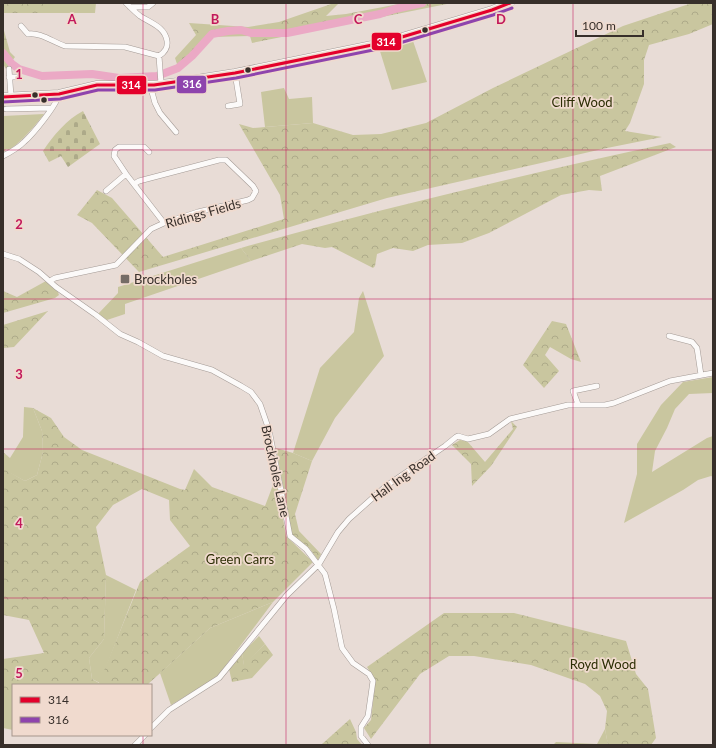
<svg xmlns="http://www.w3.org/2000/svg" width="716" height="748" viewBox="0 0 716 748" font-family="Lato,sans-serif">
<defs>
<pattern id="forest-crowns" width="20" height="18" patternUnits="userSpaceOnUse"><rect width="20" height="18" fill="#c9c69f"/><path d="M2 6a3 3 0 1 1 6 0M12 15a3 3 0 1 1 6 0" fill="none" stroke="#adaa89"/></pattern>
<pattern id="cemetery-stones" width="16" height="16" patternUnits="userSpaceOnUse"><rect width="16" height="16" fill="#c9c69f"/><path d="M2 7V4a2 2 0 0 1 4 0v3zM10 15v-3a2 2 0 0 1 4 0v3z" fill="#adaa89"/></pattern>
</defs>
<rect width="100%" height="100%" fill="#e8dcd6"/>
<path fill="#c9c69f" d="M46,3H96L95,13H46Z
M412,38L427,82L392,90L379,48Z
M284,88L289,99L312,97L313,123L265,127L261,92Z
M44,114C33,128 23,140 9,150L6,149L3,154V116Z
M241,248L251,261L125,304V314L107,320L98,314L118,293V287Z
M363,291L384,356L335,418L312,461L293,453L320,368L354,332L359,298Z
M713,377V393L689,394L675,409L667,428L655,451L652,472L707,438L713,436V477L711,476L698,480L683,490L624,523L637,474V444L661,405L683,382Z
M24,407L33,408L42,431L43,452L37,475L25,481L10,473V458L23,437Z
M106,575L136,590L100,683L92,679L89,658L104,639Z
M273,602L217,677L171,705L160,673L210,628Z
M259,636L265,644L244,666L242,653Z
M3,695H13V730L3,728Z
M605,729L608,745H553L556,742L597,744Z"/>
<path fill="url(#forest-crowns)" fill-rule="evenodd" d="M3,3H46V13H3Z
M334,3H339L326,16L346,14L404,3H452L252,43L250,36L212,37L178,67L175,58L196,35L189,23L248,27L279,22Z
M692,3H713V24L689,34L649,45L644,60V84L630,123L625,131L662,137L607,148L387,198L139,272L92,223L77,215L97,190L112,198L163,257L284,219L280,195L239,124L253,128L313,123L353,135L381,134L426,123L493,88L623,26Z
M3,27L10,52L15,57L6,69L3,64Z
M670,143L676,147L600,176L602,191L589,190L561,195L489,233L462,243L428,245L413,251L393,248L377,254L375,266L373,268L332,247L325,248L302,244L251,261L241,248C383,208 526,174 670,143Z
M46,281L57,290L59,295L55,298L3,313V291L17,297Z
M48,311L14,347L3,348V325Z
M552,321L566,324L581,362L571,359L550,347L545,355L559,371L544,388L523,365Z
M33,408L51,418L64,437L82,450L180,489L185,490L194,469L212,487L265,506L276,477L286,536L313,562L273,602L210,628L147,685H13V695H3V659L44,653L29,620L3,615V452L10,458L11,473L25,481L37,475L43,452L42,431ZM142,489L169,500L170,520L190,546L140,582L99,683L92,679L89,658L104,639L106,575L96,527L113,505Z
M511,421L517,427L491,466L472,486L471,464L452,445L460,440L467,441L485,462L513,429Z
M276,448L293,453L312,461L295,514L299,531L321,554L318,560L310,549L292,535Z
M444,613H514L626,641L636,674L648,689L656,738L651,745H608L605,729L607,711L600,696L585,684L531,665L474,656H449L420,674L371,739L364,728L371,720L375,684L374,678L367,667Z
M265,644L273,655L252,678L232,682L229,669L242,653L244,665Z
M350,719L356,732L357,739L362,745H321Z"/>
<path fill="url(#cemetery-stones)" d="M83,111L100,144L68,167L61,156L49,162L43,151C53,136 67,119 83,111Z"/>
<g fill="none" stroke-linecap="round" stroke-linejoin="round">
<path stroke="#eba9c5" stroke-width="8" d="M3,53L12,64L19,69L42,76L92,74L119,78L157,76L178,68L192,56L212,34L228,31L241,30L251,33H287L380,14L395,9L422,3"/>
<g stroke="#a49b96" stroke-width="6">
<path id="street" d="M126,3C131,8 135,12 140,16C151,23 165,27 167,41C168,48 165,52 159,56L161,84
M130,7H148L153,3
M21,26L28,34C40,32 53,42 65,46L125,47L159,56
M9,69L11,96
M9,77H18
M150,85L155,103L160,113L176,132
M228,106L240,104L235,73
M6,109L51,108
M149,152L144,147H119L115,150L114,156L126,174L164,223
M3,156C11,152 18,148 24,142C33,134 57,105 59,94
M106,191L126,174
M3,254L19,259L39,272L56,287L96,315L120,334L138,342L163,356L212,370L241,386L251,392L260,404L269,430L290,536L306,549L325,574L334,609L342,648L353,663L369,674L373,681L368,716L361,727V736L368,745
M50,281L55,278L116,265L151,229L164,223L198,212L248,200L252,198L256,191L253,186L226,160H219L139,181L134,184
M669,336L692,342L697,348L701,375
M578,404L573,391L597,386
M151,728L169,710L219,678L287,595L319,564L338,532L349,519L386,486L445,446L456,437L458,436L468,439L489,434L510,419L568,405H605L614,403L670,381L713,373
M135,745L145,735"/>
</g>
<g stroke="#a49b96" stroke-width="9">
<path id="primary" d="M3,97L59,94L97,85H154L178,82L235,73L382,43L492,10L510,3"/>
</g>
<use href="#street" stroke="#fcfaf9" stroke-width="5"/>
<use href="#primary" stroke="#fcfaf9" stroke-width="8"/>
<g stroke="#f0dace" stroke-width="6">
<path id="bus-1" d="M3,97L59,94L97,85H154L235,73L382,43L492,10L510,3"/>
</g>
<g stroke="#f0dace" stroke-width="6">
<path id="bus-2" d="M3,102L60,99L98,90H155L236,78L383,48L493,15L512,8"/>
</g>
<use href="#bus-1" stroke="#e4002b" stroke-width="3"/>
<use href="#bus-2" stroke="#8e44ad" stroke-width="3"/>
</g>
<path fill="none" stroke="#c2185b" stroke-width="1" stroke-opacity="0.55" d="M143,3V685M286,3V745M430,3V745M573,3V745M3,150H713M3,299H713M3,449H713M3,598H713M143,735V745"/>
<g fill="#372f2a" stroke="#f0dace" stroke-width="1.5">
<circle cx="425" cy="30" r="3.5"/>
<circle cx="248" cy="70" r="3.5"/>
<circle cx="35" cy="95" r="3.5"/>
<circle cx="44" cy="100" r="3.5"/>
</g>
<rect fill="#756c66" stroke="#f0dace" stroke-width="1.5" x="120" y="274" width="10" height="10" rx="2"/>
<g text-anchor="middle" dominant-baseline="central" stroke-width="3.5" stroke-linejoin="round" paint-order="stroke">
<g font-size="13" fill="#2c2e04" stroke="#f0dace">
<text x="582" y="102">Cliff Wood</text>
<text x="240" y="559">Green Carrs</text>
<text x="603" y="664">Royd Wood</text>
</g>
<g font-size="13" fill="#372f2a" stroke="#f0dace">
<text transform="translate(203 213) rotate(-16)">Ridings Fields</text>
<text transform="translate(276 471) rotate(78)">Brockholes Lane</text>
<text transform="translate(403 476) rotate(-36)">Hall Ing Road</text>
</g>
<g font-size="13" fill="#372f2a" stroke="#f0dace" text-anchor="start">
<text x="134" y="279">Brockholes</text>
</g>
</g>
<g font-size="13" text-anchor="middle" font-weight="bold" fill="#c2185b" stroke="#f0dace" stroke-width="3.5" stroke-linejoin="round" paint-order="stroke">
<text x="72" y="24">A</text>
<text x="215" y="24">B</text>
<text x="358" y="24">C</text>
<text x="501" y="24">D</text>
<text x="19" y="79">1</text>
<text x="19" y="229">2</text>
<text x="19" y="379">3</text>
<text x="19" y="528">4</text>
<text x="19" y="678">5</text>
</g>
<g stroke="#f0dace" stroke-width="1.5">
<rect x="371" y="32" width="31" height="19" rx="4" fill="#e4002b"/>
<rect x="176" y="75" width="31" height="19" rx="4" fill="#8e44ad"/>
<rect x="116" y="75" width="31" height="20" rx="4" fill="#e4002b"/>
</g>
<g font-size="11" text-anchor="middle" font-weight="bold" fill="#fff">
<text x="386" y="46">314</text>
<text x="192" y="88">316</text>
<text x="131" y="89">314</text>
</g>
<rect width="716" height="748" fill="none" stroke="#372f2a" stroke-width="8"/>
<rect x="12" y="684" width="140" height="52" fill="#f0dace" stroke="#a6968c"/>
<rect x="20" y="697" width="20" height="6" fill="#e4002b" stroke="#a6968c"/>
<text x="48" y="704" font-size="12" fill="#372f2a">314</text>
<rect x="20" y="717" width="20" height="6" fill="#8e44ad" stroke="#a6968c"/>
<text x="48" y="724" font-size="12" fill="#372f2a">316</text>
<path d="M576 30v6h67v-6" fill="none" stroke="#372f2a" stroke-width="2"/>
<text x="582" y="30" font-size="12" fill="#372f2a" stroke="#f0dace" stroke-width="3" paint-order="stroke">100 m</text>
</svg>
